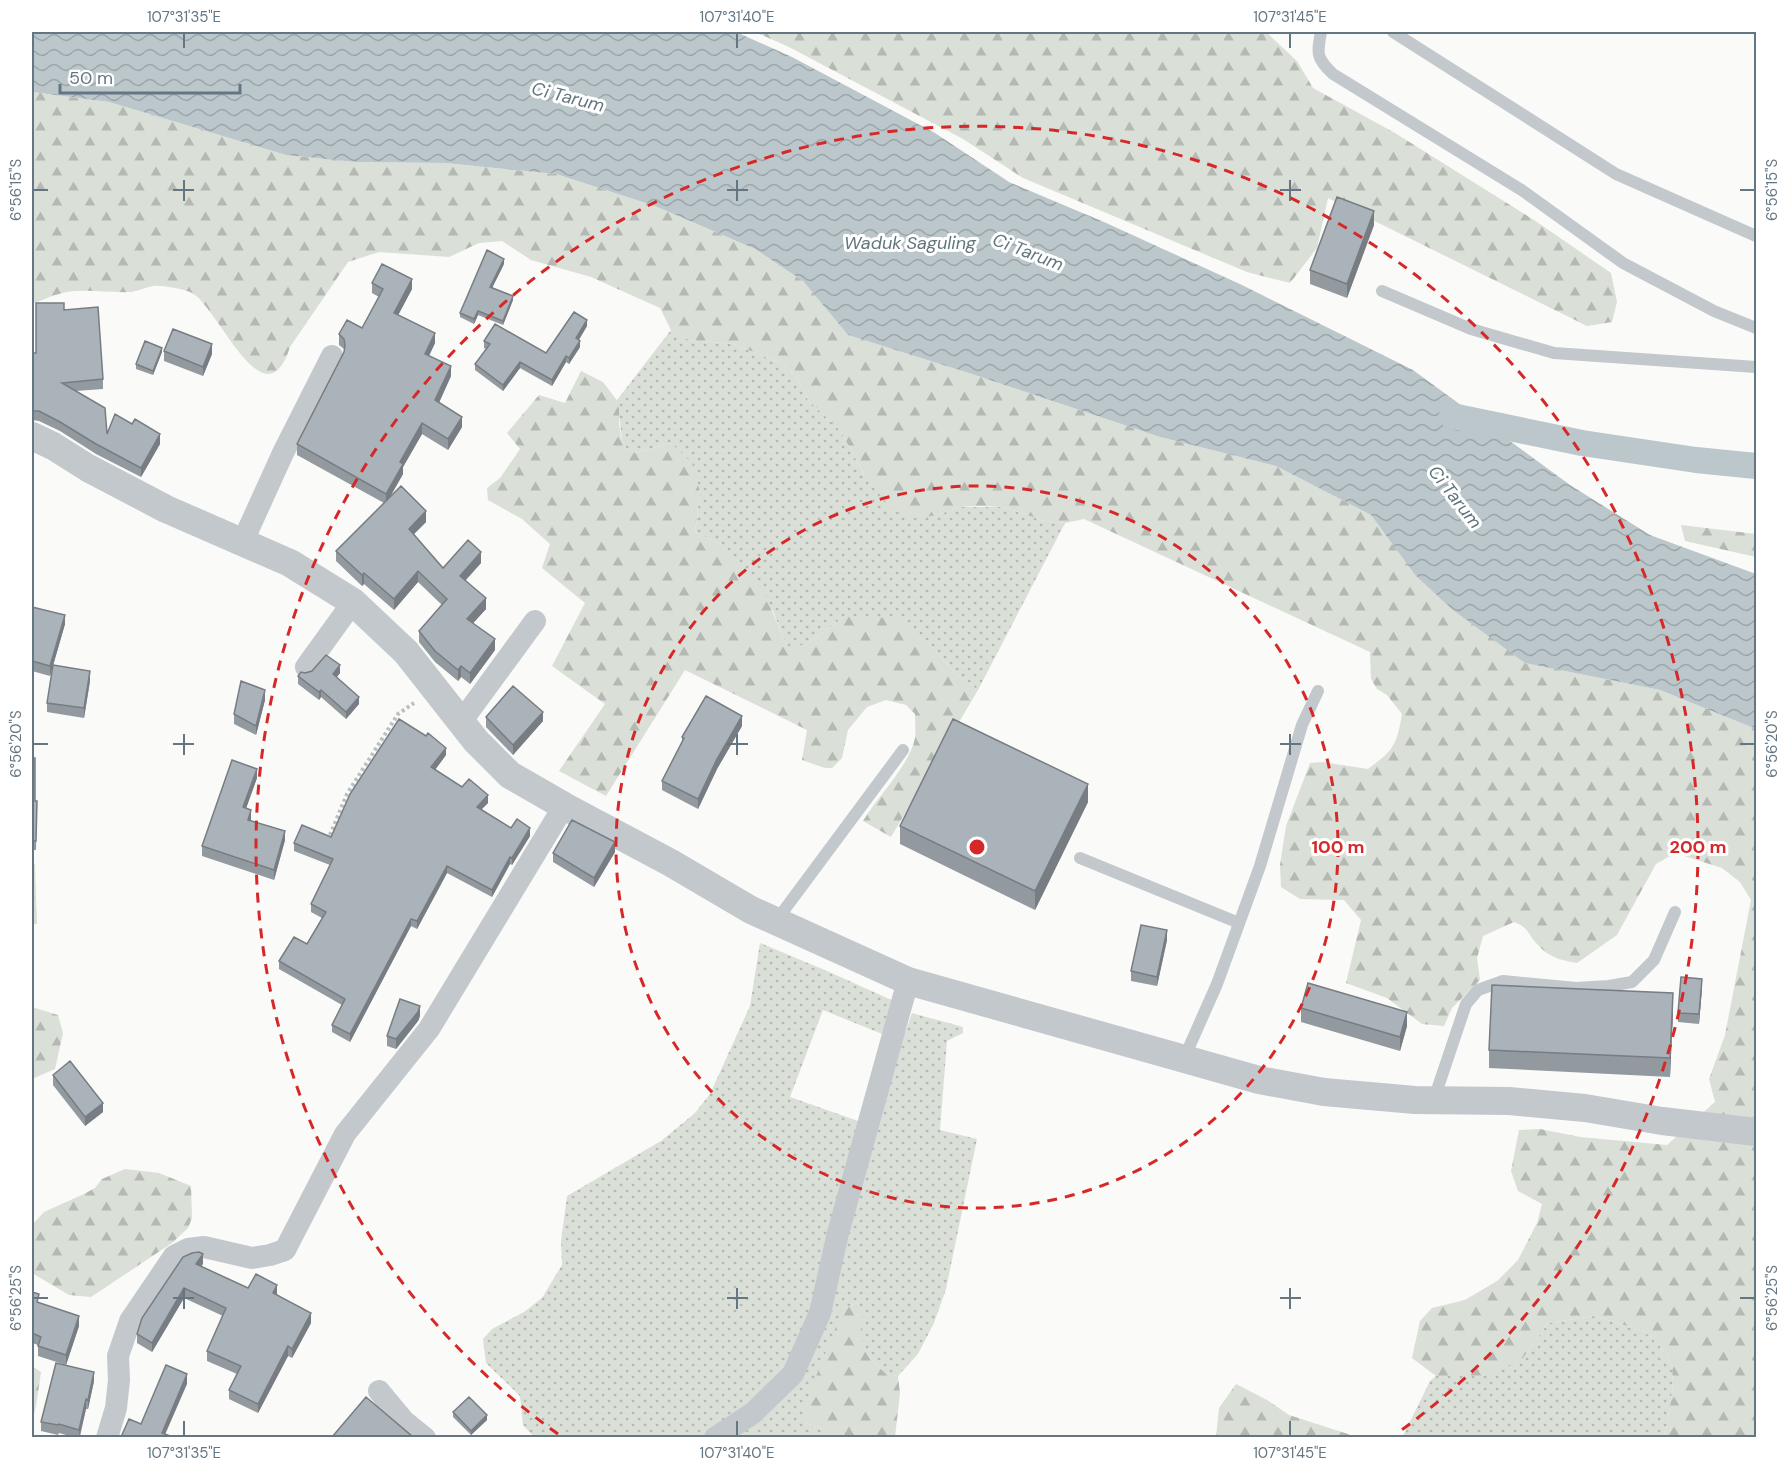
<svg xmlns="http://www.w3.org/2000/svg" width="1788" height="1469" viewBox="0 0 1788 1469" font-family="'DM Sans',sans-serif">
<defs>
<pattern id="grass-dots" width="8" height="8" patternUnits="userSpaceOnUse" patternTransform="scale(1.5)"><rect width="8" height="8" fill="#dadfd7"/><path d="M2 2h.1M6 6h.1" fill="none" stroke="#b4b9b4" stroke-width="1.8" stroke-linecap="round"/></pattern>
<pattern id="forest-firs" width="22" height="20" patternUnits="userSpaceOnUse" patternTransform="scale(1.5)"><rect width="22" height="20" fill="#dadfd7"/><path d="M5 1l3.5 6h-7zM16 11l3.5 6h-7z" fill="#b4b9b4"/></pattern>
<pattern id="water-waves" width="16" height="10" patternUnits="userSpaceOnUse" patternTransform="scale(1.5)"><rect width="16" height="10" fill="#bbc7cb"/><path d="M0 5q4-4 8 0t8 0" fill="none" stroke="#9ca6aa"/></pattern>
</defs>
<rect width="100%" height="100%" fill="#fafaf8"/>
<path fill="url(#grass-dots)" d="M671,330L689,340L734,344L783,364L798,379L808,400L840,430L865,476L938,515L958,507H1003L1045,521L1065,523L978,690L956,674L926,640L845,616L806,645L787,647L773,611L721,544L695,532L700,492L671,443L635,453L623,446L617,400Z
M32,864H35L37,924H32Z
M760,943L827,971L896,1002L882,1034L823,1010L790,1097L872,1126L912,1013L963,1027V1033L947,1041L940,1130L977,1139L946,1289L934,1323L918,1354L898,1376L886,1374L868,1356L862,1345V1312L858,1302L843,1309L806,1423L825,1430L829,1437H534L523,1425L520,1396L486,1363L483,1339L492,1329L524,1312L542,1298L562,1265L561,1241L567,1196L661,1141L695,1113L710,1094L750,1006Z
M1594,1316L1644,1331L1660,1346L1672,1366L1673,1387L1665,1437L1402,1438L1430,1381L1436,1376H1483L1523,1358L1548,1323Z"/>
<path fill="url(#forest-firs)" d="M755,32H1266L1297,61L1313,88L1395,133L1534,220L1611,273L1617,302L1612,322L1587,326L1328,198L1317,248L1290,283L1247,272L1023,178L963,139L789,47Z
M32,92L109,102L286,155L355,162L445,163L556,174L655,206L755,249L803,281L848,335L975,375L1160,437L1276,466L1371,515L1415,575L1525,663L1660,690L1756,729V1437H1665L1673,1387L1672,1366L1660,1346L1644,1331L1594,1316L1548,1323L1523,1358L1504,1368L1483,1376H1436L1412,1358L1420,1321L1432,1308L1465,1300L1497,1281L1518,1260L1537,1223L1542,1204L1518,1191L1511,1171L1519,1130L1540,1129L1580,1137L1667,1145L1715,1102L1709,1079L1725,1035L1751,900L1740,882L1722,868L1675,853L1656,864L1617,935L1577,963C1561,960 1550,958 1538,945C1527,934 1530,928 1514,922L1483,936L1477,958L1480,980L1452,1008L1444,1026L1422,1024L1387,998L1346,983L1361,920L1344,900L1300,899L1281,887L1280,865L1286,826L1310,763L1322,762L1368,769C1393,751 1397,745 1402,714L1387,695L1377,689L1371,679L1370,652L1084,519L1065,523L1045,521L1003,507L979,506L958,507L938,515L916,518L893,511L865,476L840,430L808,400L798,379L783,364L734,344L689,340L671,330L660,308L591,277L531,260L502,241L479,243L449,257L379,252L348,262L290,347C264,428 216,301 190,292C182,289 161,285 153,286C146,287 139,291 131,292C110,293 88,289 67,292C55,294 43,300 32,304Z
M581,371L603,382L619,403V424L623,446L635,453L671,443L692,463L700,492L695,532L721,544L761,585L787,646L806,645L845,616L897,618L926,640L956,674L978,690L891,837L863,821C877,797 910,765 915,738C916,730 915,722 915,714L906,705L886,700L867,707L848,730L842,758L832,768H825L802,760L807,730L685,670L606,796L559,771L605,704L552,666L585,603L542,568L550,544L522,519L488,500L487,488L500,478L520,449L507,433L539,395L565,403Z
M1681,525L1756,534V557L1685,541Z
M32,1007L58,1015L63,1033L55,1069L32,1079Z
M125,1169L159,1173L191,1186L192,1218L188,1228L172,1243L91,1297L69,1295L32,1273V1225L44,1212L84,1194L95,1188L102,1179Z
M858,1302L862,1312V1345L868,1356L886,1374L898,1376L900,1393L895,1437H829L825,1430L806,1423L803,1409L843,1309Z
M32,1366L41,1372L37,1400L32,1425Z
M1236,1384L1267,1400L1289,1415L1348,1434L1354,1437H1216L1219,1408Z"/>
<path fill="url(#water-waves)" d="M32,32H736L792,57L935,133L1009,182L1104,222L1242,285L1413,370L1570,485L1650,535L1756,574V729L1660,690L1525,663L1453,610L1415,575L1371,515L1276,466L1160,437L975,375L848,335L803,281L755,249L655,206L556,174L445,163L355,162L286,155L109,102L32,92Z"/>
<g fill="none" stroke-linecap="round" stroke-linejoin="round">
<path stroke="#bbc7cb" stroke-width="26" d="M1452,416L1582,443L1696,460L1756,466"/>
<path stroke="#bbbfc2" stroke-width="4" stroke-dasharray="3 3" stroke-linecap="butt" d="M330,835L347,794L398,714L414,703"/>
<path stroke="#c3c8cc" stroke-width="12" d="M1321,32C1317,54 1316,58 1333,74L1523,191L1623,263L1714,311L1756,328
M1393,32L1616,174L1756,236
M1382,291L1471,329L1554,353L1756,367
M1080,858L1239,923
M776,921L903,750
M1187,1059L1190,1045L1217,984L1260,866L1302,725L1318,691
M1434,1099L1466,1004L1478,990L1503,981L1576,988L1609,986L1632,982L1654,960L1675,912"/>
<path stroke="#c3c8cc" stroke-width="22" d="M243,541L283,453L332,356
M306,667L353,602
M461,722L535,621
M379,1391L404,1421L425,1438
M107,1438L116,1408L119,1380L118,1356L130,1321L174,1256L188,1249L204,1247L252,1258L270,1255L285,1250L345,1134L429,1029L564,806
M715,1438L753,1413L793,1374L820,1313L838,1233L908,981"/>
<path stroke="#c3c8cc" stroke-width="28" d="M32,436L53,446L88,468L166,509L290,563L353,602L406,652L476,741L510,775L564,806L671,863L751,910L908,981L1259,1080L1324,1092L1415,1100L1509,1101L1585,1108L1662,1121L1756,1132"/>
</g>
<path fill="#929a9f" d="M1374,225L1347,298L1310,284V270Z
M504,264L492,288L513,300L503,325L478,315L474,324L460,317V313Z
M372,283L412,289L398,315L435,343L429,356L451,376L439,403L462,427L448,450L422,434L403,467V474L390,497L426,522L414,534L443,568L481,563L466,580L486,609L473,623L495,650L470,684L461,677L458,681L435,662L419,642V631L442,605L418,582L394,610L364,584L362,586L336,561V551L384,503L297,455V444L344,352V349L339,345V334L362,328L379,297L372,293Z
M64,310L103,379V389L76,391L107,434L160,444L141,477L96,454L60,431L39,421L32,420V353H36Z
M587,326L579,340L580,347L569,364L566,362L552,386L520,368L503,391L475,370V364L486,349L484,348V341L546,353Z
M164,351L212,354L203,376L164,361Z
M162,352L153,375L136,369V364Z
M32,607L65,624L50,676L32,671Z
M305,673H340L337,677L359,704L346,719L321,697L319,700L298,684V676Z
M90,681L84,718L47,712V703Z
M265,700L256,735L234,724V714Z
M486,717L543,721L513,755L486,727Z
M742,726L717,769L698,809L662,790V781L682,742V737Z
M446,755L435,770L488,803L481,809L511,828L530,836L512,865L510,864L492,897L447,873L417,929L411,926L350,1042L332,1032V1025L342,1005L279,969V961L307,944L322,918L311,912V904L330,865L294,851V843L331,837Z
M32,758L35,801H37L36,850H32Z
M257,778L246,808L251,819V821L285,840L274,880L202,856V846Z
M1088,802L1035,910L900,844V826Z
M615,852L594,887L553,862V853Z
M1167,940L1157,986L1131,981V971Z
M1702,988L1699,1024L1678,1022V1013Z
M1301,1008L1407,1026L1400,1051L1301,1022Z
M1673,1012L1670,1077L1489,1068V1050Z
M420,1016L418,1021L396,1049L387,1046V1036Z
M53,1075L103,1112L85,1126L53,1085Z
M203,1264L201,1266L248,1288L277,1294L311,1323L292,1358L288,1356L258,1413L229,1399V1390L237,1374L207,1361V1351L223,1316L184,1298L152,1352L137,1343V1334Z
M32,1292L39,1303L79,1326L66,1365L38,1356V1345L32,1343Z
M94,1381L88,1409H86L80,1437H73L59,1433L58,1435L41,1431V1422Z
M453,1412L487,1420L471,1435L453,1417Z"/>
<path fill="#777d82" d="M1374,211V225L1347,298V284Z
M504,259V264L490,292V287Z
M412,279V289L394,323V313Z
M513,296V300L503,325V321Z
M478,311V315L474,324V319Z
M587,320V326L576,344V338Z
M435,333V343L425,364V354Z
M580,341V347L569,364V358Z
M212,344V354L203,376V367Z
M162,348V352L153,375V371Z
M566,356V362L552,386V380Z
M520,362V368L503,391V385Z
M451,366V376L435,411V400Z
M462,417V427L448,450V439Z
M422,423V434L403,467V474L386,504V494L400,462Z
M160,434V444L141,477V468Z
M426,511V522L409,539V529Z
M481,552V563L460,586V576Z
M418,571V582L394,610V599Z
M364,573V584L362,586V575Z
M486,598V609L467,630V619Z
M65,615V624L50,676V666Z
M495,639V650L470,684V673Z
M340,665V673L333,681V674Z
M461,666V677L458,681V670Z
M90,671V681L84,718V708Z
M265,690V700L256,735V726Z
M321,690V697L319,700V692Z
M359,697V704L346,719V712Z
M543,712V721L513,755V745Z
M742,716V726L717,769L698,809V799L717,759Z
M446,748V755L431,775V767Z
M257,769V778L243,817V807Z
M1088,784V802L1035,910V891Z
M488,795V803L477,814V807Z
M251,810V819L248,829V820Z
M530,828V836L512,865V858Z
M285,831V840L274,880V870Z
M615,842V852L594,887V878Z
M510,857V864L492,897V890Z
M447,866V873L417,929V921Z
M411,919V926L350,1042V1034Z
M1167,930V940L1157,986V977Z
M1702,979V988L1699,1024V1014Z
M1673,993V1012L1670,1077V1058Z
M420,1006V1016L418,1021L396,1049V1039Z
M1407,1012V1026L1400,1051V1037Z
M103,1103V1112L85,1126V1117Z
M203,1254V1264L196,1274V1264Z
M277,1285V1294L273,1302V1293Z
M184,1288V1298L152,1352V1343Z
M311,1313V1323L292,1358V1349Z
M79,1316V1326L66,1365V1355Z
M288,1346V1356L258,1413V1404Z
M94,1372V1381L88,1409V1400Z
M187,1374V1384L164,1437L162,1433Z
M86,1399V1409L79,1437V1430Z
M487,1415V1420L471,1435V1431Z"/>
<path fill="#aab3b9" stroke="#777d82" stroke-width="1.5" d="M1337,197L1374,211L1347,284L1310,270Z
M487,250L504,259L490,287L513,296L503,321L478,311L474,319L460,313Z
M382,264L412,279L394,313L435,333L425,354L451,366L435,400L462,417L448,439L422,423L400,462L403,464L386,494L297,444L344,352L345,345L344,339L339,334L347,320L362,328L383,289L372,283Z
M36,303H64V310L98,307L103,379L62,383L105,408L107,434L115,414L132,424L135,419L160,434L141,468L96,444L60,422L39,411H32V353H36Z
M574,312L587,320L576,338L580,341L569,358L566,356L552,380L520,362L503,385L475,364L490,344L484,341L495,324L546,353Z
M173,329L212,344L203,367L164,351Z
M145,341L162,348L153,371L136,364Z
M401,486L426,511L409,529L443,568L468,540L481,552L460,576L486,598L467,619L495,639L470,673L461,666L458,670L435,651L419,631L447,599L418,571L394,599L364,573L362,575L336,551Z
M32,607L65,615L50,666L32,661Z
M326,655L340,665L333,674L359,697L346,712L321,690L319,692L298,676L301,672L305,673L312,671Z
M53,665L90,671L84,708L47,703Z
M241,681L265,690L256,726L234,714Z
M513,686L543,712L513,745L486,717Z
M706,696L742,716L717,759L698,799L662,781L684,738L682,737Z
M399,719L426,736L428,733L446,748L431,767L462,787L469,779L488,795L477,807L511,828L517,819L530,828L512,858L510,857L492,890L447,866L417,921L411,919L350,1034L332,1025L345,999L279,961L294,937L307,944L326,912L311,904L333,859L294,843L302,825L331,837L350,794Z
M953,719L1088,784L1035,891L900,826Z
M32,758H35V801H37L36,841H32Z
M232,760L257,769L243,807L251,810L248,820L285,831L274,870L202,846Z
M572,820L615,842L594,878L553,853Z
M1141,925L1167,930L1157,977L1131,971Z
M1681,977L1702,979L1699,1014L1678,1013Z
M1308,983L1407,1012L1400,1037L1301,1008Z
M1492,985L1673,993L1670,1058L1489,1050Z
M400,999L420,1006L418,1012L396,1039L387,1036Z
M70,1061L103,1103L85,1117L53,1075Z
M199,1252L203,1254L196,1264L248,1288L256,1274L277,1285L273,1293L311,1313L292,1349L288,1346L258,1404L229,1390L241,1366L207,1351L226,1308L184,1288L152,1343L137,1334L142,1318L183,1257L192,1253Z
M32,1292L39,1294L37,1302L79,1316L66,1355L38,1346L41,1337L32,1333Z
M56,1363L94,1372L88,1400L86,1399L79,1430L59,1424L58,1425L41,1422Z
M166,1365L187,1374L162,1433L173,1437H121L129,1419L141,1424Z
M366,1397L412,1436L414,1437H332Z
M469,1397L487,1415L471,1431L453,1412Z"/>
<path fill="none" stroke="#657683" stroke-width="2" d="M184,33V48M737,33V48M1290,33V48M184,180V201M737,180V201M1290,180V201M33,190H48M173,190H194M727,190H748M1280,190H1301M1740,190H1755M184,734V755M737,734V755M1290,734V755M33,744H48M173,744H194M727,744H748M1280,744H1301M1740,744H1755M184,1288V1309M737,1288V1309M1290,1288V1309M33,1298H48M173,1298H194M727,1298H748M1280,1298H1301M1740,1298H1755M184,1421V1436M737,1421V1436M1290,1421V1436"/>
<g fill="none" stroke="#d62828" stroke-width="3" stroke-dasharray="10 8">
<circle cx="977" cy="847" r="361"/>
<path d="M558 1434A721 721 0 1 1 1396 1434"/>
</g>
<g text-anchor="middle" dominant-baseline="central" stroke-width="6" stroke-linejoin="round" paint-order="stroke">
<g font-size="18" font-style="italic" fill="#60757c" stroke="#fff">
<text transform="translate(568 97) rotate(14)">Ci Tarum</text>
<text x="910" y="243">Waduk Saguling</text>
<text transform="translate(1028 252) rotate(21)">Ci Tarum</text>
<text transform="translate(1455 497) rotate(52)">Ci Tarum</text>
</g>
</g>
<circle cx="977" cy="847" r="9" fill="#d62828" stroke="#fff" stroke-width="3"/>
<g font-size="18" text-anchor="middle" font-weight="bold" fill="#d62828" stroke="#fff" stroke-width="6" stroke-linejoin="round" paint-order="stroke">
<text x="1338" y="853">100 m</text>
<text x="1698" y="853">200 m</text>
</g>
<rect width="1788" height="1469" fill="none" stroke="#ffffff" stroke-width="66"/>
<path d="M60 84v9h180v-9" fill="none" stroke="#657683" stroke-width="3"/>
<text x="69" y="84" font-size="18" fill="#657683" stroke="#ffffff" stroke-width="4.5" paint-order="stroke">50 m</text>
<rect x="33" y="33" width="1722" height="1403" fill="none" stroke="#657683" stroke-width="2"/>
<g font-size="15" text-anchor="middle" fill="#657683">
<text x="184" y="22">107°31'35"E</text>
<text x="737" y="22">107°31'40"E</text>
<text x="1290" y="22">107°31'45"E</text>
<text transform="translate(16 190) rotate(-90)" y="5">6°56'15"S</text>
<text transform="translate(1772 190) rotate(-90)" y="5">6°56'15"S</text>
<text transform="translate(16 744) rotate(-90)" y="5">6°56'20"S</text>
<text transform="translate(1772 744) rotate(-90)" y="5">6°56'20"S</text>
<text transform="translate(16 1298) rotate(-90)" y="5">6°56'25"S</text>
<text transform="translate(1772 1298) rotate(-90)" y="5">6°56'25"S</text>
<text x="184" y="1458">107°31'35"E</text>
<text x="737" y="1458">107°31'40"E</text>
<text x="1290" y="1458">107°31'45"E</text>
</g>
</svg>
